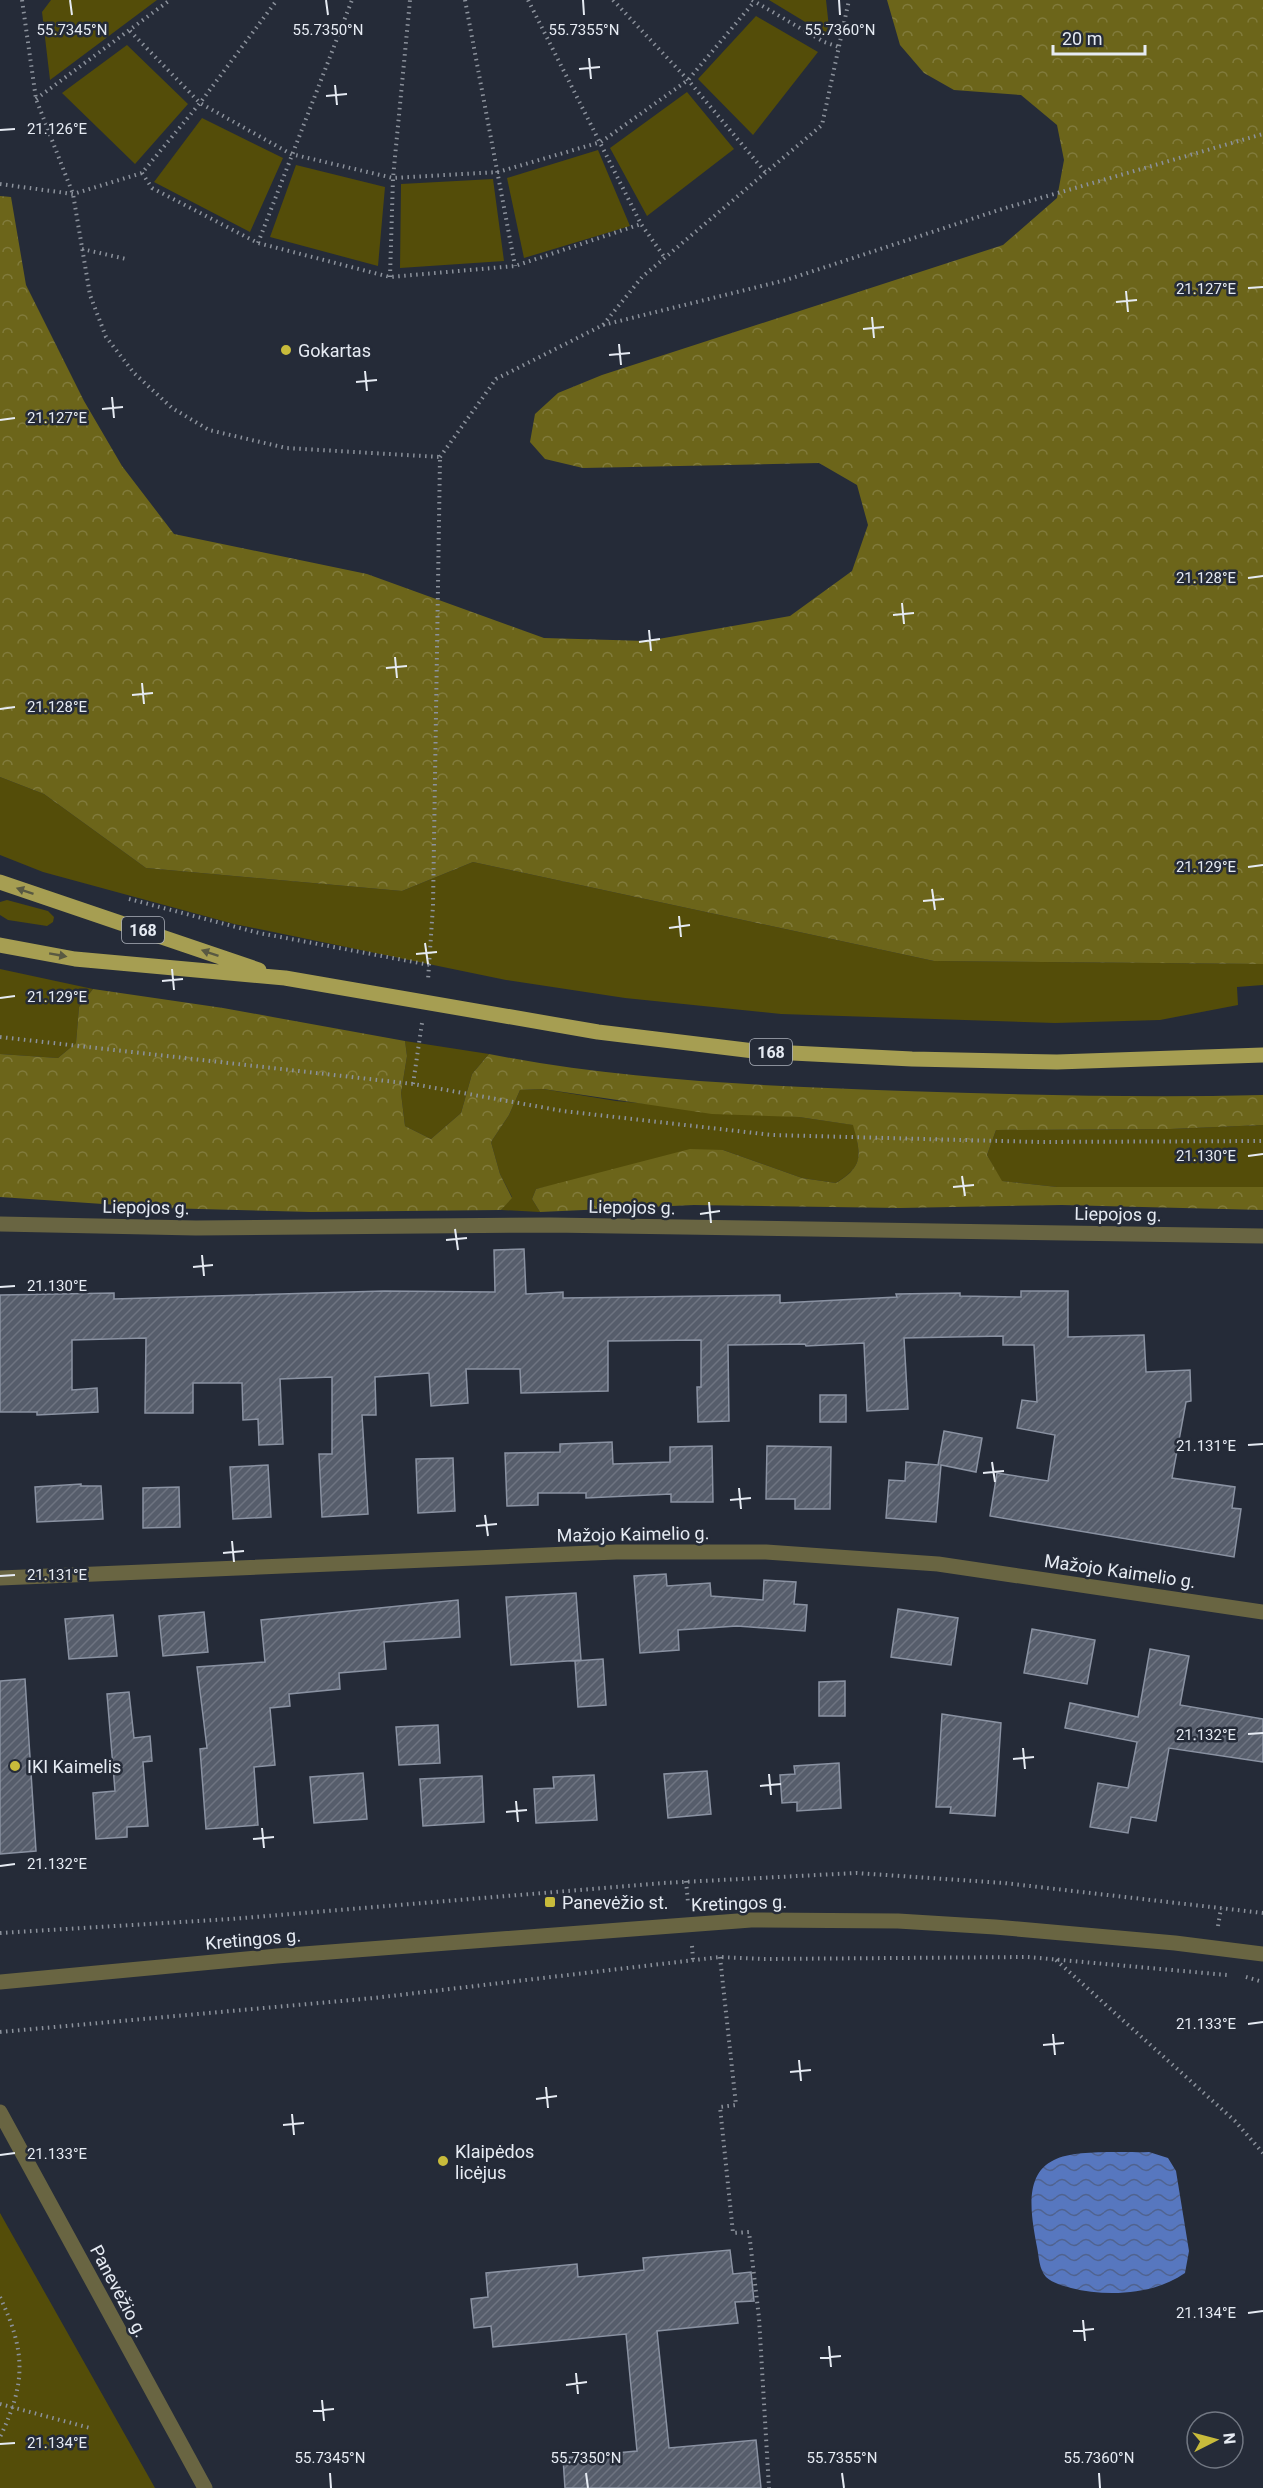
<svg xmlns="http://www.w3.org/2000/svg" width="1263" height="2488" viewBox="0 0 1263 2488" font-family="Roboto,sans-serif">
<defs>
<pattern id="forest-crowns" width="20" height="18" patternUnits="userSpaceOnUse" patternTransform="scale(1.5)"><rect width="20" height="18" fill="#6c651a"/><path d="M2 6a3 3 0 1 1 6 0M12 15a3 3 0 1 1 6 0" fill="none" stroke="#817b3c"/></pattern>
<pattern id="water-waves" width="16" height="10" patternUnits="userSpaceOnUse" patternTransform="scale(1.5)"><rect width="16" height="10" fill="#5777bf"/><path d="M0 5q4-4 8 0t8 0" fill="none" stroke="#506390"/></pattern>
<pattern id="building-hatch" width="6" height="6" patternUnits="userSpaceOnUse" patternTransform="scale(1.5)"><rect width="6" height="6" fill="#565d6b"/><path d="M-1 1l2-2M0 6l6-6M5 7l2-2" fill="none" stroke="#6e7481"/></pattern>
</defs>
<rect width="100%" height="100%" fill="#252b38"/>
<path fill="#544d09" d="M51,0H157L50,80L42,12Z
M769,0H826L830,37Z
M756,16L818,52L753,135L698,79Z
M127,45L188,104L135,164L62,93Z
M687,92L734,149L647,216L610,148Z
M202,118L283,158L250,232L154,182Z
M598,150L630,226L524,258L507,178Z
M296,165L385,187L378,266L270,237Z
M493,179L504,261L400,268L401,184Z
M0,777L44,794L146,868L402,891L473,862L934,961L1263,964V985L1237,987L1238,1005L1160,1020L1055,1023L781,1014L625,998L506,980L234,924L43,872L0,855Z
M7,900L48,911L54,917L53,922L47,926L8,920L0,915V902Z
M0,969L93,989L79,1007L76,1043L58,1058L0,1054Z
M405,1041L489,1054L472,1074L461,1113L431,1139L405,1126L401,1093L407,1056Z
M543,1089L616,1101L799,1117L854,1125C860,1156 865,1165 836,1183L802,1178L723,1150L536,1189L532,1199L540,1212L501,1210L512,1197L500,1174L491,1142L509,1115L520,1090Z
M1263,1125V1187H1057L1001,1181L987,1155L996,1130L1170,1129Z
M0,2213L155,2488H0Z"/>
<path fill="url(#forest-crowns)" d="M887,0H1263V964L934,961L473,862L402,891L146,868L44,794L0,777V196L11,197L26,285L84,401L122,466L174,534L367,574L544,638L647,641L790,616L852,571L868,525L857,485L819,463L583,468L545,459L530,442L535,414L558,393L602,375L1003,245L1057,198L1064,160L1057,125L1021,95L954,90L924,73L900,45Z
M93,989L223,1008L405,1041L407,1056L401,1093L405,1126L431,1139L461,1113L472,1074L489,1054C626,1081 766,1086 905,1091C1024,1095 1144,1098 1263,1095V1125L1170,1129L996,1130L987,1155L1002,1181L1057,1187H1263V1210L1062,1205L900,1208L694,1205L540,1212L532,1199L536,1189L690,1149L723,1150L802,1178L836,1183C864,1166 861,1155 853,1125L799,1117L712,1114L543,1089L520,1090L509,1115L491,1142L500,1174L512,1198L501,1210L311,1212L162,1208L0,1197V1054L58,1058L76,1043L79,1007Z"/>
<path fill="url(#water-waves)" d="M1149,2152L1168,2158L1176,2171L1189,2251L1185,2273C1154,2295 1107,2297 1071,2288C1064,2286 1052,2283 1046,2277C1039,2269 1039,2257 1037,2247C1032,2219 1022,2175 1054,2160C1076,2149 1124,2153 1149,2152Z"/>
<path fill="url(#building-hatch)" stroke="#8a92a2" stroke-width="1.5" d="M524,1249L526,1294L563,1292V1298L780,1295V1303L897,1297L896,1294L960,1293V1296L1021,1297V1291H1068V1337L1144,1335L1146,1372L1190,1370L1191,1401L1186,1402L1172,1478L1235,1487L1232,1508L1241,1509L1234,1557L990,1516L997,1473L1048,1481L1055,1435L1017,1428L1022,1400L1037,1402L1034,1345H1003V1336L904,1338L908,1409L867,1411L864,1343L806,1346L805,1344L728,1345L729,1421L698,1422L697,1387H701V1340L608,1341V1391L521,1393L520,1369H466L468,1403L431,1406L429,1373L375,1377L376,1415H362L368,1514L322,1517L319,1454H332V1377L280,1379L283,1444L259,1445L258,1419L243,1420L242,1383H193V1413H145L146,1338L72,1340V1390L97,1388L98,1412L37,1415V1412H0V1295L114,1293V1299L384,1291L495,1292L494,1250Z
M820,1395H846V1422H820Z
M944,1431L982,1438L976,1472L941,1465L936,1522L886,1518L889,1480L905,1481L906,1462L938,1465Z
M612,1442L613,1464L670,1462V1447L712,1446L713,1502H671V1494L586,1498V1493H538V1505L507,1506L505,1453L560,1452V1444Z
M767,1446L831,1447L830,1509H795V1499H766Z
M453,1458L455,1511L418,1513L416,1459Z
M268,1465L271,1517L233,1519L230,1467Z
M81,1484V1486H101L103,1519L37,1522L35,1487Z
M179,1487L180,1527L143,1528V1488Z
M666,1574L667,1586L710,1583L711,1596L763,1600L764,1580L796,1582L794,1604L807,1605L805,1631L737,1626L678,1630L679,1650L640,1653L634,1576Z
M576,1593L581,1660L511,1665L506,1597Z
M458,1600L460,1637L384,1642L386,1669L339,1673L340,1689L289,1694L290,1706L270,1708L275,1765L254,1767L258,1825L206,1829L200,1749L207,1748L197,1667L265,1662L261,1620Z
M898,1609L958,1618L951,1665L891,1657Z
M204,1612L208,1652L163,1656L159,1616Z
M113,1615L117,1656L69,1659L65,1619Z
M1032,1629L1095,1640L1087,1684L1024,1673Z
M1150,1649L1189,1656L1180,1705L1263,1719V1762L1169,1748L1156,1821L1131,1817L1128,1833L1090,1827L1098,1783L1128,1788L1137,1742L1065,1728L1070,1703L1138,1717Z
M603,1659L606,1705L578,1707L575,1661Z
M25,1679L36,1851L0,1854V1681Z
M845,1681V1716H819V1682Z
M129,1692L134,1738L150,1736L152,1761L143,1762L148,1826L127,1827V1837L96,1839L93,1793L115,1791L107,1694Z
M942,1714L1001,1723L995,1816L950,1813L951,1807H936Z
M438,1725L440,1763L399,1765L396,1727Z
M839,1763L841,1808L797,1811V1802L782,1803L780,1775L795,1774L794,1766Z
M707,1771L711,1814L668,1818L664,1774Z
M363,1773L367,1819L314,1823L310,1777Z
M594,1775L597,1820L536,1823L534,1789L554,1788L553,1777Z
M482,1776L484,1822L423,1826L420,1779Z
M730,2250L733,2274L751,2272L754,2301L735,2302L738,2323L657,2331L669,2448L756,2440L761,2488H565L563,2458L637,2451L626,2334L493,2347L491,2326L474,2328L471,2299L488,2297L486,2273L577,2264L578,2277L644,2270L643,2258Z"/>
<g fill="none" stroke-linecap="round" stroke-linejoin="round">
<path stroke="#8c929c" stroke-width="4" stroke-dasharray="1.5 4.5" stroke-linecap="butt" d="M22,0L36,99L73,194L90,295L106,337L134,373L172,408L209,430L286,448L440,457L433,906L428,980
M465,0L515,266
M528,0L641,224L665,258
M613,0L688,80L766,173
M752,0L824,42L839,47
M130,31L200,103L291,154L393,178L498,172L601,142L688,80L754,2
M36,99L170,0
M142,173L152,188L258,243L390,277L515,266L641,224
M0,184L73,194L142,173L200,103L277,0
M258,243L352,0
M82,249L126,259
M390,277L393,178L410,0
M603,325L786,280L1002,209L1263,134
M440,457L496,379L603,325L642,277L822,125L849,0
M129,899L259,933L430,965
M0,1037L413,1084L563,1111L772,1135L1039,1142L1263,1141
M413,1084L422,1023
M686,1881L688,1902
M1218,1926L1221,1908
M0,1933L231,1919L663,1883L856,1873L1004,1883L1263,1913
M692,1946L693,1960
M720,1957L736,2105L720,2107L733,2233L749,2232L759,2318L769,2488
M1056,1960L1235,2121L1263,2153
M1246,1977L1263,1982
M0,2032L374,1998L720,1957L763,1959L1028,1957L1227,1975
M0,2297C26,2352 26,2383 0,2437
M0,2404L90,2428"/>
<path stroke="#696542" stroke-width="15" d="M0,1224L196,1228L550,1225L1263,1236
M0,1578L616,1552H766L938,1564L1263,1612
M0,1982L277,1956L751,1920L898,1921L995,1927L1175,1943L1263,1954
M0,2112L205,2488"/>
<path stroke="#a69e52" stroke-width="15" d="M0,882L259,970
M0,945L75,959L285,978L598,1032L754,1051L912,1059L1057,1062L1263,1055"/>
</g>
<defs><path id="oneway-solid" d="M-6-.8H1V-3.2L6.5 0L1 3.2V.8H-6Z" transform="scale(1.5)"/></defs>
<g fill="#595942">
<use href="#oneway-solid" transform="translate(25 891) rotate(-161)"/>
<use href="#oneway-solid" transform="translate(210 953) rotate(-161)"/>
<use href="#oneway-solid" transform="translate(58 955) rotate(10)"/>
</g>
<path fill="none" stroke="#e6ebf3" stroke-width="2" d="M70,0L72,15M326,0L328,15M583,0L584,15M839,0L840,15M589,58L591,79M579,69L600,67M335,85L337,105M326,96L347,94M0,130L15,129M1248,288L1263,287M1126,291L1128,312M1116,302L1137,300M872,317L874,338M863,329L884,327M619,344L621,365M609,355L630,353M365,371L367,391M356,382L377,380M112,397L114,418M102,409L123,407M0,420L15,418M1248,578L1263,576M902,603L904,624M893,615L914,613M649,630L651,651M639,642L660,639M395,657L397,678M386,668L407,666M142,683L144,704M132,695L153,693M0,709L15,707M1248,867L1263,865M932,889L935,910M923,901L944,899M679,916L681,937M669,928L690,925M425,943L428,964M416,954L437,952M172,969L174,990M162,981L183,979M0,998L15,996M1248,1156L1263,1154M962,1176L965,1196M953,1187L974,1185M709,1202L711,1223M700,1214L720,1211M455,1229L458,1250M446,1240L467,1238M202,1255L204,1276M193,1267L213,1265M0,1287L15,1286M1248,1445L1263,1444M992,1462L995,1482M983,1473L1004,1471M739,1488L741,1509M730,1500L751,1498M485,1515L488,1536M476,1526L497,1524M232,1541L234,1562M223,1553L244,1551M0,1576L15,1575M1248,1734L1263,1733M1023,1748L1025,1769M1013,1759L1034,1757M769,1774L771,1795M760,1786L781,1784M516,1801L518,1822M506,1812L527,1810M262,1828L264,1848M253,1839L274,1837M0,1866L15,1864M1248,2024L1263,2022M1053,2034L1055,2055M1043,2045L1064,2043M799,2060L801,2081M790,2072L811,2070M546,2087L548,2108M536,2099L557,2096M292,2114L294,2135M283,2125L304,2123M0,2155L15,2153M1248,2313L1263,2311M1083,2320L1085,2341M1073,2331L1094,2329M829,2346L831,2367M820,2358L841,2356M576,2373L578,2394M566,2385L587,2382M322,2400L324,2421M313,2411L334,2409M0,2444L15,2443M330,2473L331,2488M586,2473L588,2488M842,2473L844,2488M1099,2473L1100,2488"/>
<g fill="#c8bb3b" stroke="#252b38" stroke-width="2">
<circle cx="286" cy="350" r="6"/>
<circle cx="15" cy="1766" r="6"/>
<rect x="544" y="1896" width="12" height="12" rx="3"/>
<circle cx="443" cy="2161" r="6"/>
</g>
<g text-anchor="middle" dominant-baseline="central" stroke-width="5" stroke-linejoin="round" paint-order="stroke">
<g fill="#252b38" stroke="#acb1bb" stroke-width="1.5">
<rect x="122" y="917" width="42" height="26" rx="4.5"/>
<rect x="750" y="1039" width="42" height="26" rx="4.5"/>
</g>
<g font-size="16" font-weight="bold" fill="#e6ebf3">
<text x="143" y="930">168</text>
<text x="771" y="1052">168</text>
</g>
<g font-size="18" fill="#e6ebf3" stroke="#252b38" text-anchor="start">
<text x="298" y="350">Gokartas</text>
<text x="27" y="1766">IKI Kaimelis</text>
<text x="562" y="1902">Panevėžio st.</text>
<text x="455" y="2151">Klaipėdos<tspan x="455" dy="21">licėjus</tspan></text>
</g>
<g font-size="18" fill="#e6ebf3" stroke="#252b38">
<text transform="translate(146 1207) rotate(1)">Liepojos g.</text>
<text transform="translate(632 1207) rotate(1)">Liepojos g.</text>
<text transform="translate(1118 1214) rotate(1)">Liepojos g.</text>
<text transform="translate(633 1534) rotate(-1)">Mažojo Kaimelio g.</text>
<text transform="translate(1120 1571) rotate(8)">Mažojo Kaimelio g.</text>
<text transform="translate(739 1903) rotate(-2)">Kretingos g.</text>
<text transform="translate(253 1939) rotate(-5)">Kretingos g.</text>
<text transform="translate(119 2291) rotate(62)">Panevėžio g.</text>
</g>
</g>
<g font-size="15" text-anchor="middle" fill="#e6ebf3" stroke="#252b38" stroke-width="5" stroke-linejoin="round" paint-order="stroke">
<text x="72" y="35">55.7345°N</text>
<text x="328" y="35">55.7350°N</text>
<text x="584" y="35">55.7355°N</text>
<text x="840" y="35">55.7360°N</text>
<text x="57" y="134">21.126°E</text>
<text x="1206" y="294">21.127°E</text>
<text x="57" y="423">21.127°E</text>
<text x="1206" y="583">21.128°E</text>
<text x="57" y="712">21.128°E</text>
<text x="1206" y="872">21.129°E</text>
<text x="57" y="1002">21.129°E</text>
<text x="1206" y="1161">21.130°E</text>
<text x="57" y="1291">21.130°E</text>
<text x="1206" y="1451">21.131°E</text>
<text x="57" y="1580">21.131°E</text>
<text x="1206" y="1740">21.132°E</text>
<text x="57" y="1869">21.132°E</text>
<text x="1206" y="2029">21.133°E</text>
<text x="57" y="2159">21.133°E</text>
<text x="1206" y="2318">21.134°E</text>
<text x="57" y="2448">21.134°E</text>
<text x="330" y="2463">55.7345°N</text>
<text x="586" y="2463">55.7350°N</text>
<text x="842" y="2463">55.7355°N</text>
<text x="1099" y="2463">55.7360°N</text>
</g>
<g transform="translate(1215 2440) rotate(84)"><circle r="28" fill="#252b38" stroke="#727883" stroke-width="1.5"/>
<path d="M0-4.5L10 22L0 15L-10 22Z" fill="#c8bb3b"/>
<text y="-9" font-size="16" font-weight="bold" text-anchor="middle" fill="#e6ebf3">N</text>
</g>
<path d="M1053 45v9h92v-9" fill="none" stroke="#e6ebf3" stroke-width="3"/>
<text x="1062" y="45" font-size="18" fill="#e6ebf3" stroke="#252b38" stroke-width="4.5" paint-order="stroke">20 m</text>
</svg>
